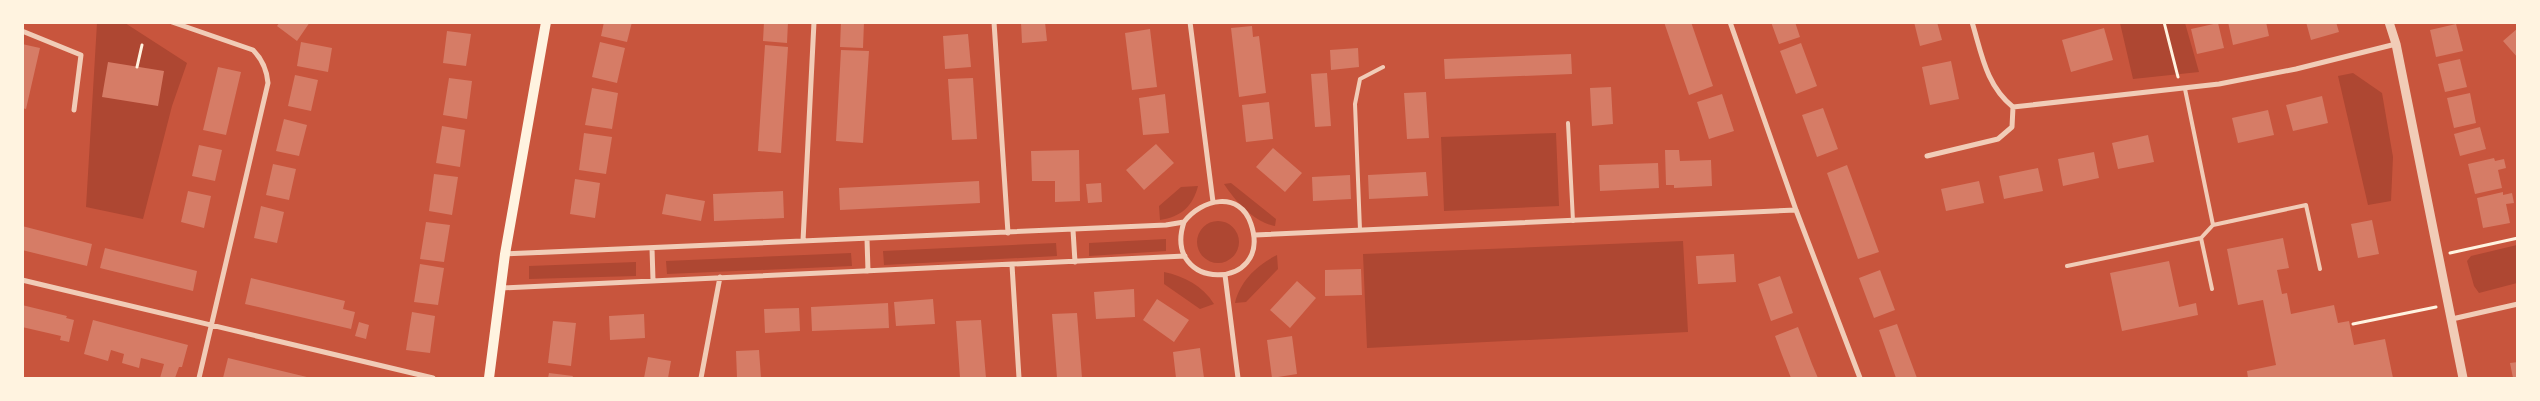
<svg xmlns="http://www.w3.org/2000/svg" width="2540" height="401" viewBox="0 0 2540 401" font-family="Poppins,sans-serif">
<rect width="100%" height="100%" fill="#c8553d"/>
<path fill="#ae4732" d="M97,23H125L187,63L172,106L143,219L86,207Z
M2120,23H2185L2199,72L2133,79Z
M2353,73L2382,93L2393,157L2391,201L2368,205L2338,76Z
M1556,133L1559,206L1444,211L1441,137Z
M1231,183L1276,219L1275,226C1254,222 1235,201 1224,184Z
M1198,186C1193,206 1181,217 1160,220L1159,206L1181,187Z
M1197 242a21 21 0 1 1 42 0a21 21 0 1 1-42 0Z
M1166,239V251L1089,256V243Z
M1683,241L1688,332L1367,348L1363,254Z
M1056,243L1057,256L884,265L883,251Z
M2517,245V283L2479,293L2474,286L2467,261L2471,256Z
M851,253L852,266L667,274L666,261Z
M1277,255L1278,269L1246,302L1235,303C1240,281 1257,265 1277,255Z
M636,262V276L529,279V266Z
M1164,272C1184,276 1203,286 1214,304L1200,309L1164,284Z"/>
<path fill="#d67c66" d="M280,22H310L297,41L277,26Z
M604,22H632L627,42L601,36Z
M764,22H788L787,43L763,41Z
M841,22H864L863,48L840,47Z
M1021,22H1045L1047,41L1022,43Z
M1664,22H1691L1713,86L1689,95Z
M1771,22H1795L1800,37L1779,44Z
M1914,22H1937L1942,40L1920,46Z
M2228,22H2266L2269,36L2233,45Z
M2306,22H2336L2339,32L2311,40Z
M2218,23L2224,48L2197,54L2191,29Z
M2456,24L2463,51L2436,57L2430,30Z
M1252,26L1253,37L1259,36L1266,93L1239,97L1231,28Z
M2104,28L2113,60L2071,72L2062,40Z
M2518,28V58L2503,41Z
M1150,29L1157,87L1132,90L1125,33Z
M447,31L471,34L466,66L443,63Z
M968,34L971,67L945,69L943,36Z
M301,42L332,48L328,72L297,66Z
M600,42L625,48L617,83L592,77Z
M1801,43L1817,86L1796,94L1780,51Z
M22,44L40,48L26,109L22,108Z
M765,45L788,47L781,153L758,151Z
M1358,48L1359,67L1331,70L1330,50Z
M841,50L869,51L863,143L836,141Z
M1571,54L1572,74L1445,79L1444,59Z
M2460,59L2467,87L2445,92L2438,64Z
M1951,61L1959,99L1930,105L1922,67Z
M108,62L164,71L158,106L102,97Z
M218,67L241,72L226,135L203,130Z
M1327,73L1331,126L1315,127L1311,74Z
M295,75L318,80L311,111L288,106Z
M449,78L472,81L467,119L443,115Z
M973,78L977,139L952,140L948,79Z
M1611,87L1613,124L1592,126L1590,88Z
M592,88L618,93L612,129L585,125Z
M1426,92L1429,138L1407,139L1404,93Z
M2470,93L2476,123L2454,128L2447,98Z
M1165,94L1169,133L1143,135L1139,98Z
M1722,94L1734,131L1709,139L1697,102Z
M2322,96L2328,123L2293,131L2286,105Z
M1269,102L1273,139L1246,142L1242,105Z
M1823,108L1838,149L1817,157L1802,115Z
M2268,110L2274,135L2238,143L2232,118Z
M284,119L307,125L299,156L276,151Z
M442,126L465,130L460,167L436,163Z
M2480,127L2486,149L2460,156L2454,134Z
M584,133L612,137L606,174L579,170Z
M2148,135L2154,162L2118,169L2112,143Z
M1156,144L1174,163L1144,190L1126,170Z
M199,145L222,150L215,181L192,176Z
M1273,148L1302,173L1285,192L1256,167Z
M1079,150L1080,201L1055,202V181H1032L1031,151Z
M1665,150H1679L1680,161L1711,160L1712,186L1674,188V185H1666Z
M2094,152L2099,178L2063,186L2058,159Z
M2494,158L2495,161L2504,159L2506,168L2498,170L2502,188L2475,194L2468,164Z
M1658,163L1659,188L1600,191L1599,165Z
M273,164L296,169L289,200L266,195Z
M1847,165L1879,252L1858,259L1827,173Z
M2038,168L2043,191L2004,199L1999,176Z
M1426,172L1428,196L1369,199L1368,175Z
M434,174L458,177L452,215L429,211Z
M1350,175L1351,199L1313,201L1312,177Z
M575,179L600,183L595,218L570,214Z
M979,181L980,203L840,210L839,188Z
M1979,181L1984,203L1946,211L1941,189Z
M1101,183L1102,202L1088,203L1086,184Z
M188,191L211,196L204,228L181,222Z
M783,191L784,218L714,221L713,194Z
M2503,192V195L2512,193L2514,203L2506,204L2510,223L2483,228L2477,198Z
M666,194L705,201L701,221L662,214Z
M261,206L284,212L277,243L254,238Z
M2372,220L2379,254L2358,258L2351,224Z
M426,222L450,225L444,262L420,259Z
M22,226L92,244L87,266L22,250Z
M2283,238L2289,268L2277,270L2282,294L2287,293L2291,314L2334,305L2338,323L2349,321L2354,345L2385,339L2393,378H2248L2247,371L2276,365L2263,300L2238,305L2227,249Z
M105,248L197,271L193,291L100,268Z
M1734,254L1736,282L1698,284L1696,256Z
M2169,261L2179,307L2196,303L2198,315L2122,331L2110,273Z
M420,264L444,268L438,305L414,302Z
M1361,269L1362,295L1325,296V270Z
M1880,270L1895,310L1874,318L1859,278Z
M1780,276L1793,313L1771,321L1758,284Z
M251,278L345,301L343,309L355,312L351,329L245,304Z
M1297,281L1316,298L1290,328L1270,310Z
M1134,289L1135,317L1096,319L1094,292Z
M933,299L935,324L896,326L894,302Z
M1157,299L1189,320L1174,342L1143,320Z
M888,303L889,328L812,331L811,307Z
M22,305L67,316L66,318L74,320L69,342L60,340L61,336L22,327Z
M799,308L800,331L765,333L764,309Z
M412,312L435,316L430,353L406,350Z
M1077,313L1082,378H1057L1052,314Z
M644,314L645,338L610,340L609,316Z
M93,320L188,345L182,367H179L175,378H160L164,364L141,358L139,368L122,363L124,354L111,350L108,361L84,354Z
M981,320L986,378H960L956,321Z
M553,321L576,323L571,366L548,363Z
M359,322L369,325L366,339L355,336Z
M1897,324L1905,346L1917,378H1896L1879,330Z
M1798,327L1812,364L1818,378H1791L1782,355L1775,336Z
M1292,336L1297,374L1272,378L1267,340Z
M1200,348L1204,378H1176L1173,352Z
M759,350L761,378H737L736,351Z
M648,357L671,361L668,378H644Z
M228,358L311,378H223Z
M2518,362V378H2513L2510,363Z
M549,373L573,376L572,378H548Z"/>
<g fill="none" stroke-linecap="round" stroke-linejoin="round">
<path stroke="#fff3e0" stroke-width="3" d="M2164,22L2178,77
M137,67L142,45
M2450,253L2518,238
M2353,324L2436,307"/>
<path stroke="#f1ccb7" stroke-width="4" d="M2185,89L2213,225
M1568,123L1573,221
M1360,230L1355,104L1360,79L1383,67
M2067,266L2201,238
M2212,289L2201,238L2213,225L2306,205L2320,269"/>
<path stroke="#f1ccb7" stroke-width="5" d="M172,22L253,50C262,59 267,71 268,83L199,378
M994,22L1008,233
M1190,22L1213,202
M1730,22L1796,210L1860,378
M1972,22C1982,55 1986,85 2013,107L2219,84L2296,69L2396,44
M22,31L81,55L74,110
M1927,156L1998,139L2012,127L2013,107
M1073,230L1075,262
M1255,235L1796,210
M867,239L868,271
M803,241L814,22
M652,248L653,280
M505,254L1166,225L1184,222C1201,199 1240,190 1251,224C1274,292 1161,292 1184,222
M1012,265L1019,378
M1225,275L1238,378
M22,280L433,378
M501,288L1185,256
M2452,319L2518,304
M701,378L720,277"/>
<path stroke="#f1ccb7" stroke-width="9" d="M2389,22L2396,44L2463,378"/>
<path stroke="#fff3e0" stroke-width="10" d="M489,378L505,254L546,22"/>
</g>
<rect width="2540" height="401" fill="none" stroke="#fff3e0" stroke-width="48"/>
</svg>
